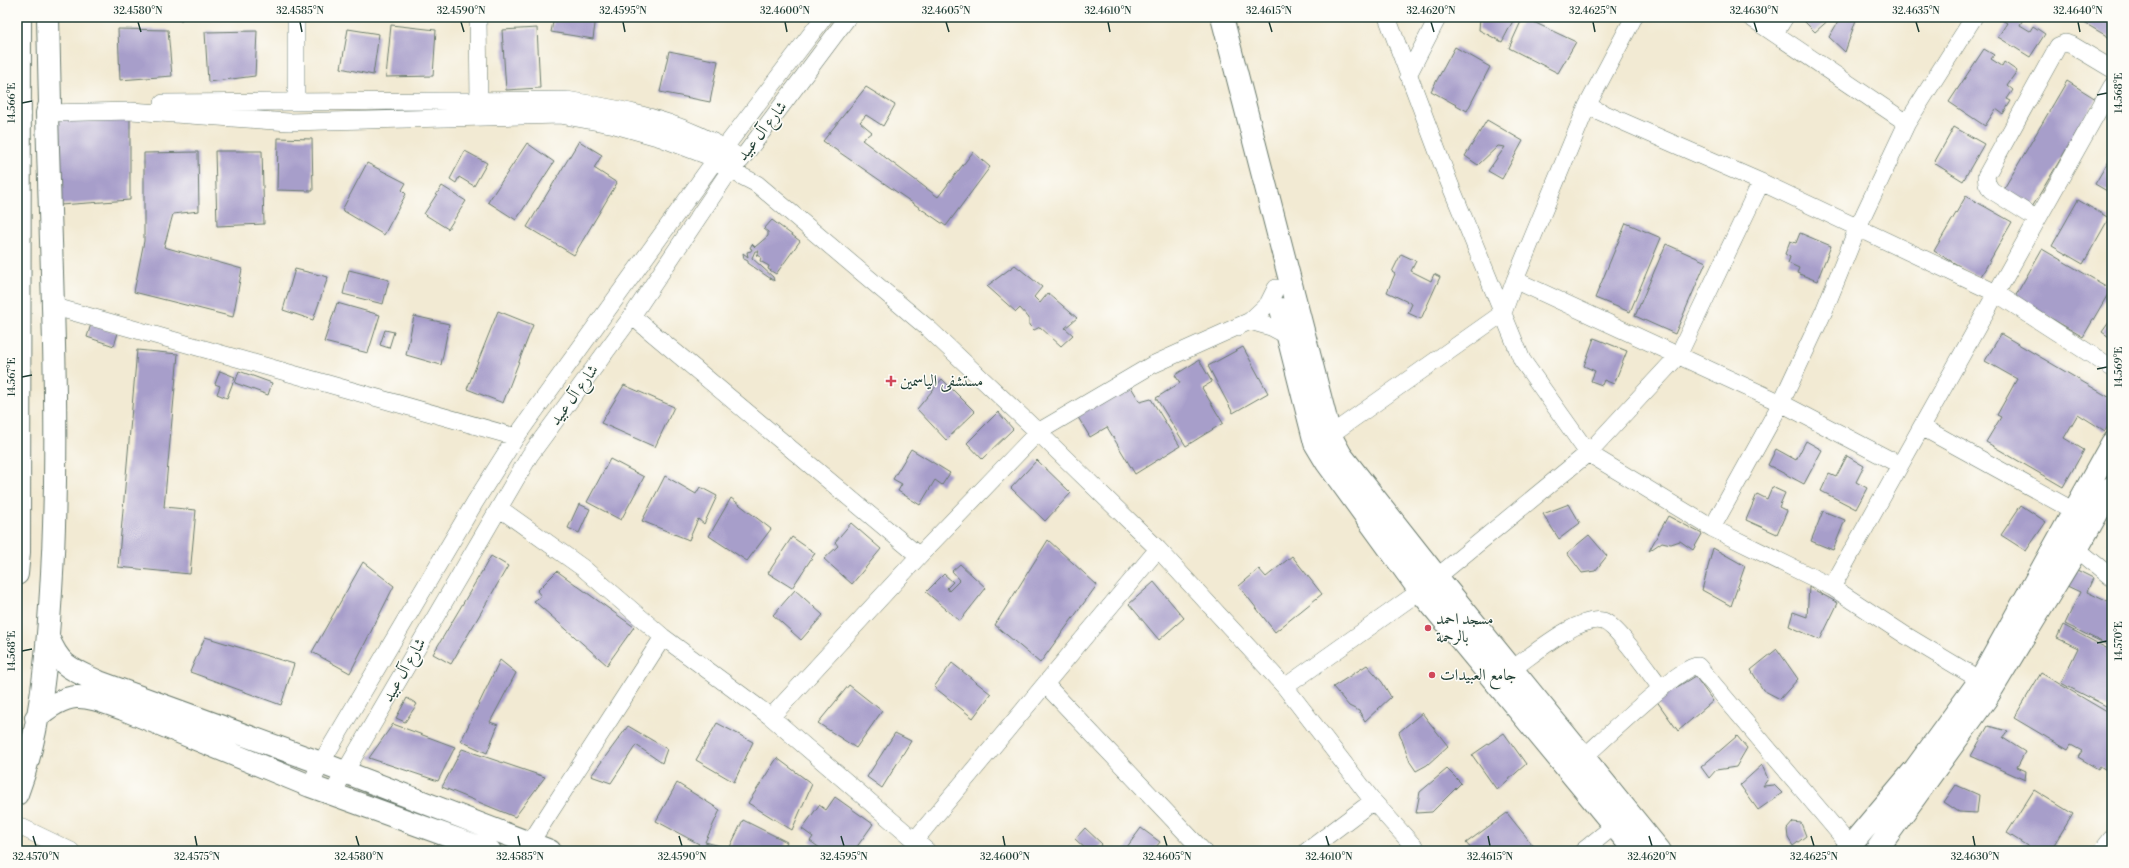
<svg xmlns="http://www.w3.org/2000/svg" width="2129" height="868" viewBox="0 0 2129 868" font-family="'Libre Bodoni',Amiri,serif">
<rect width="100%" height="100%" fill="#fdfcf7"/>
<filter id="ink" filterUnits="userSpaceOnUse"><feTurbulence type="fractalNoise" baseFrequency=".025" numOctaves="2"/><feDisplacementMap in="SourceGraphic" scale="8" xChannelSelector="R" yChannelSelector="G"/><feConvolveMatrix kernelMatrix="1 2 1 2 8 2 1 2 1" color-interpolation-filters="sRGB"/></filter>
<filter id="wash" filterUnits="userSpaceOnUse"><feTurbulence type="fractalNoise" baseFrequency=".012" numOctaves="4" result="noise"/><feDisplacementMap in="SourceGraphic" scale="16" xChannelSelector="R" yChannelSelector="G"/><feGaussianBlur stdDeviation="0.9" result="paint"/><feColorMatrix in="noise" values="0 0 0 0 0 0 0 0 0 0 0 0 0 0 0 0 0 1.4 0 .05"/><feComposite in="paint" operator="in"/></filter>
<g filter="url(#wash)">
<rect width="100%" height="100%" fill="#f2ead3"/>
<g id="blocks">
<path fill="#a79eca" d="M77,17H181L182,20L77,19Z
M554,17H596L593,39L551,32Z
M1480,17H1515L1502,42L1479,30Z
M1523,17L1576,42L1558,73L1509,48Z
M1800,17H1857L1845,52L1829,37L1838,22L1831,18L1815,32Z
M2004,17H2024L2020,25L2030,31L2033,26L2045,34L2030,57L1998,37L2007,23L2002,20Z
M2074,17H2112V39Z
M391,25L436,30L433,76L386,77Z
M537,28L540,88L506,90L502,30Z
M118,29L168,30L172,76L120,80Z
M348,29L379,34L373,75L341,68Z
M257,31L255,76L208,82L205,32Z
M1455,47L1490,67L1467,111L1431,91Z
M1984,49L1994,55L1991,59L2002,66L2004,62L2017,71L2007,85L2013,90L2007,99L2011,101L2003,114L1996,109L1985,126L1949,102Z
M669,51L718,61L710,102L660,92Z
M2067,81L2096,99L2028,214L1999,197Z
M866,87L895,105L883,126L866,115L860,122L872,132L862,140L938,197L973,152L990,167L946,226L823,141Z
M130,117V200L60,205L56,119Z
M1487,120L1523,141L1502,179L1488,171L1505,147L1498,146L1478,165L1465,156Z
M1954,127L1984,144L1963,181L1934,163Z
M278,138L312,139L313,191L277,190Z
M579,141L602,155L594,168L617,183L574,255L527,227Z
M527,143L554,162L516,220L488,202Z
M215,151H262L264,224L217,226Z
M465,151L487,163L474,186L459,177L456,183L450,179Z
M198,152L199,211L173,214L164,247L242,269L233,317L134,292L144,241V153Z
M2112,155V194L2095,184Z
M367,163L406,183L402,190L406,194L384,235L342,210Z
M442,186L466,201L448,229L424,214Z
M1966,196L2012,222L1980,278L1934,251Z
M2078,200L2109,218L2083,264L2052,246Z
M772,220L800,241L776,274L768,269L769,266L760,261L761,257L756,255L759,251H755L752,258L773,277L774,281L748,263V261L744,259L743,253L748,257L747,252L751,251L752,249L750,248L752,244L755,247L768,236V232L764,229Z
M1626,223L1661,238L1630,312L1595,298Z
M1800,233L1831,246L1817,281L1797,273L1799,268L1788,263L1790,257L1785,254L1790,241L1796,243Z
M1666,244L1706,262L1675,334L1635,316Z
M2042,249L2111,289L2083,337L2015,297Z
M1401,254L1416,261L1411,271L1431,281L1434,274L1440,277L1421,319L1408,313L1412,304L1387,292L1395,274L1392,272Z
M1015,265L1042,287L1034,297L1040,303L1048,293L1077,318L1065,328L1073,335L1061,346L1040,327L1034,330L1029,325V318L1020,308L1016,312L987,286Z
M295,269L328,277L313,320L283,310Z
M349,270L389,280L383,304L343,294Z
M337,303L380,315L368,353L324,342Z
M498,311L533,325L503,403L467,389Z
M414,316L449,324L441,365L406,355Z
M2112,318V339L2102,332Z
M91,324L118,333L114,346L87,337Z
M385,330L394,332L389,348L380,345Z
M2001,334L2112,399V419L2105,431L2078,414L2064,438L2084,450L2063,487L1986,442L2001,417L1997,415L2017,379L1985,361Z
M1594,338L1627,351L1614,384L1604,380L1602,385L1591,381L1595,371L1584,366Z
M1243,347L1268,393L1233,413L1208,366Z
M137,350L178,354L164,507L196,510L190,574L118,567Z
M1199,360L1212,382L1202,388L1223,423L1186,446L1156,398L1180,383L1175,375Z
M220,371L235,377L227,398L217,394L220,386L215,384Z
M239,371L272,383L268,395L235,383Z
M942,379L975,412L946,440L917,409Z
M1128,382L1140,402L1151,399L1180,446L1135,474L1107,427L1090,437L1076,414Z
M624,385L674,407L655,447L601,423Z
M998,412L1013,429L982,459L967,443Z
M1806,441L1822,450L1804,484L1768,465L1776,449L1796,460Z
M911,449L950,473L942,485L935,480L920,505L898,491L902,484L893,479Z
M1847,456L1864,466L1856,482L1867,488L1856,509L1821,491L1829,474L1836,477Z
M610,459L644,477L621,520L587,502Z
M1037,460L1071,493L1045,521L1011,488Z
M665,476L696,494L700,487L717,496L704,524L698,519L689,540L642,521Z
M1772,487L1785,493L1779,507L1787,511L1777,534L1746,520L1757,494L1767,499Z
M731,498L771,529L747,561L709,536Z
M579,504L590,509L579,533L568,528Z
M1569,504L1580,523L1559,539L1543,514Z
M2021,505L2046,522L2026,551L2001,535Z
M1823,511L1845,520L1833,550L1811,541Z
M1668,516L1702,534L1693,550L1680,541L1671,544L1662,542L1649,551Z
M851,523L881,549L852,584L824,559L838,546L835,542Z
M1589,535L1607,556L1595,571L1582,573L1567,553Z
M792,537L815,553L792,588L768,573Z
M1048,540L1097,585L1040,663L995,625Z
M1713,548L1745,566L1731,606L1702,590Z
M491,556L508,566L451,664L433,654Z
M1292,556L1322,594L1275,632L1239,586L1259,569L1266,577Z
M363,562L394,586L350,673L312,652Z
M960,564L986,588L960,621L926,592L944,574L953,582L947,588L949,591L960,580L952,571Z
M2073,568L2093,578L2087,592L2108,602L2112,594V647L2065,624L2080,592L2065,585Z
M557,571L634,627L607,665L534,601L541,596L537,591Z
M1154,582L1184,618L1159,640L1129,604Z
M1809,587L1838,603L1820,640L1789,626L1793,612L1807,617Z
M795,590L823,615L801,640L773,615Z
M2063,625L2112,651V709L2061,683L2078,648L2057,638Z
M205,637L294,664L281,705L190,672Z
M1777,649L1798,679L1780,699L1763,690L1751,670Z
M500,660L516,673L490,722L498,725L487,753L461,741Z
M952,663L991,694L973,718L934,687Z
M1367,665L1382,682L1391,697L1365,721L1359,711L1349,706L1333,687Z
M2041,673L2112,715V774L2100,766L2098,769L2078,757L2082,751L2071,745L2068,750L2014,718Z
M1695,676L1713,701L1678,731L1656,700Z
M849,685L882,711L856,748L818,723Z
M407,698L417,704L405,722L396,718Z
M1422,713L1448,746L1427,765L1416,771L1410,762L1399,732Z
M717,723L753,742L734,782L696,760Z
M393,724L455,747L438,781L369,758Z
M628,726L667,749L662,763L636,745L611,783L591,776Z
M1988,726L2008,731L2003,738L2025,752L2017,767L2026,771L2025,780L1971,756Z
M895,733L911,741L882,788L867,777Z
M1504,733L1526,764L1497,790L1472,755Z
M1737,736L1747,748L1736,767L1716,770L1709,778L1701,767Z
M462,749L545,777L515,817L442,787Z
M777,758L812,784L792,830L748,803Z
M1762,765L1768,779L1763,786L1774,785L1782,793L1758,810L1740,785Z
M1447,769L1461,783L1432,812L1416,813L1420,792Z
M677,783L720,810L705,842L724,847L722,851H695L699,844L656,821Z
M1956,785L1979,795L1977,813L1959,812L1944,802Z
M2034,790L2073,814L2050,851H2035L2007,833Z
M835,797L873,824L854,851H824L810,841L813,837L802,829L819,805L826,810Z
M1507,813L1536,849L1534,851H1473L1466,843Z
M743,820L787,842L782,851H728Z
M1793,822L1801,823L1806,836L1793,846L1788,838L1787,829Z
M1085,828L1102,844L1096,851H1088L1075,839Z
M1141,828L1160,842L1153,851H1124Z"/>
</g>
</g>
<g filter="url(#ink)">
<use href="#blocks" fill-opacity="0" stroke="#697a6c" stroke-width="1"/>
<g fill="none" stroke-linecap="round" stroke-linejoin="round">
<g stroke="#697a6c" stroke-width="18">
<path id="street" d="M296,17V102
M478,17L479,101
M1387,17L1449,182L1522,360L1588,453L1712,528L1832,587L1905,635L1980,680
M1750,17L1907,123
M1775,33L1785,17
M1408,75L1438,17
M163,103L567,100C614,108 655,115 699,135C711,141 724,146 734,154
M1587,106L1761,182L1996,293L2112,368
M47,113L131,111L289,122L560,115L615,125L661,138L716,159L730,170L757,184L930,330L1038,432L1158,549L1285,687L1373,801L1418,851
M2037,219L1991,190L1987,183L1986,176L2058,46L2065,43L2072,45L2112,69
M1515,280L1781,403L1900,465
M52,306L516,437
M632,316L919,556
M1250,321L1271,327L1288,336
M1922,427L2074,511
M1319,441L1330,435L1503,313L1515,280L1587,106L1634,17
M499,508L583,568L663,637L771,717L927,851
M1712,528L1781,403L1824,311L1858,227L1907,123L1974,17
M2077,549L2112,578
M1832,587L2112,86
M1512,669C1533,655 1578,615 1603,621C1617,625 1651,675 1661,688
M1045,684L1203,851
M1285,687L1420,591L1588,453L1678,356L1761,182
M771,717L919,556L1038,432L1152,365L1250,321L1268,304L1276,288
M1584,757C1601,742 1682,664 1698,666L1851,847
M310,786L321,763L475,502L516,437L716,159L824,17
M332,794L530,455L632,316L730,170L741,160L848,17
M17,825L71,851
M915,840L1158,549
M530,843L663,637
M1307,851L1373,801
M1583,851L1615,825
M2102,851L2112,838"/>
</g>
<g stroke="#697a6c" stroke-width="24">
<path id="secondary" d="M1222,17L1330,435L1341,455L1437,577L1660,851
M1281,309L1315,443L1327,463L1420,591L1635,851
M48,637C60,667 71,669 99,682L321,763L550,851
M36,718C70,688 84,695 123,709L310,786L490,851
M17,794C41,731 47,658 51,591C61,432 51,272 47,113L50,104L48,17
M1846,851L1915,769L1980,680L2112,443
M1876,851L1986,699L2077,549L2112,487"/>
</g>
<g stroke="#697a6c" stroke-width="24">
<path id="highway" d="M17,574L19,552L20,17"/>
</g>
<use href="#street" stroke="#fff" stroke-width="17"/>
<use href="#secondary" stroke="#fff" stroke-width="22"/>
<use href="#highway" stroke="#fff" stroke-width="22"/>
</g>
</g>
<path fill="none" stroke="#1f3d34" stroke-width="1.5" d="M138,22L141,32M300,22L302,32M461,22L464,32M623,22L625,32M785,22L787,32M946,22L949,32M1108,22L1110,32M1269,22L1272,32M1431,22L1434,32M1593,22L1595,32M1754,22L1757,32M1916,22L1919,32M2078,22L2080,32M2097,95L2107,93M22,103L32,101M2097,369L2107,367M22,377L32,375M2097,643L2107,641M22,651L32,649M33,836L36,846M195,836L197,846M356,836L359,846M518,836L520,846M679,836L682,846M841,836L844,846M1003,836L1005,846M1164,836L1167,846M1326,836L1329,846M1488,836L1490,846M1649,836L1652,846M1811,836L1814,846M1973,836L1975,846"/>
<g fill="#d1495b" stroke="#fdfcf7" stroke-width="1.5">
<path d="M889 375h4v4h4v4h-4v4h-4v-4h-4v-4h4z"/>
<circle cx="1428" cy="628" r="4"/>
<circle cx="1432" cy="675" r="4"/>
</g>
<g text-anchor="middle" dominant-baseline="central" stroke-width="3" stroke-linejoin="round" paint-order="stroke">
<g font-size="16" fill="#1f3d34" stroke="#fdfcf7">
<text transform="translate(762 131) rotate(-52)">شارع آل عبيد</text>
<text transform="translate(574 395) rotate(-54)">شارع آل عبيد</text>
<text transform="translate(404 670) rotate(-60)">شارع آل عبيد</text>
</g>
<g font-size="16" fill="#1f3d34" stroke="#fdfcf7" text-anchor="start">
<text x="900" y="381">مستشفى الياسمين</text>
<text x="1436" y="619">مسجد احمد<tspan x="1436" dy="18">بالرحمة</tspan></text>
<text x="1440" y="675">جامع العبيدات</text>
</g>
</g>
<rect width="2129" height="868" fill="none" stroke="#fdfcf7" stroke-width="44"/>
<rect x="22" y="22" width="2085" height="824" fill="none" stroke="#1f3d34" stroke-width="1.5"/>
<g font-size="10" text-anchor="middle" fill="#1f3d34">
<text x="138" y="14">32.4580°N</text>
<text x="300" y="14">32.4585°N</text>
<text x="461" y="14">32.4590°N</text>
<text x="623" y="14">32.4595°N</text>
<text x="785" y="14">32.4600°N</text>
<text x="946" y="14">32.4605°N</text>
<text x="1108" y="14">32.4610°N</text>
<text x="1269" y="14">32.4615°N</text>
<text x="1431" y="14">32.4620°N</text>
<text x="1593" y="14">32.4625°N</text>
<text x="1754" y="14">32.4630°N</text>
<text x="1916" y="14">32.4635°N</text>
<text x="2078" y="14">32.4640°N</text>
<text transform="translate(2118 93) rotate(-90)" y="4">14.568°E</text>
<text transform="translate(11 103) rotate(-90)" y="4">14.566°E</text>
<text transform="translate(2118 367) rotate(-90)" y="4">14.569°E</text>
<text transform="translate(11 377) rotate(-90)" y="4">14.567°E</text>
<text transform="translate(2118 641) rotate(-90)" y="4">14.570°E</text>
<text transform="translate(11 651) rotate(-90)" y="4">14.568°E</text>
<text x="36" y="860">32.4570°N</text>
<text x="197" y="860">32.4575°N</text>
<text x="359" y="860">32.4580°N</text>
<text x="520" y="860">32.4585°N</text>
<text x="682" y="860">32.4590°N</text>
<text x="844" y="860">32.4595°N</text>
<text x="1005" y="860">32.4600°N</text>
<text x="1167" y="860">32.4605°N</text>
<text x="1329" y="860">32.4610°N</text>
<text x="1490" y="860">32.4615°N</text>
<text x="1652" y="860">32.4620°N</text>
<text x="1814" y="860">32.4625°N</text>
<text x="1975" y="860">32.4630°N</text>
</g>
</svg>
